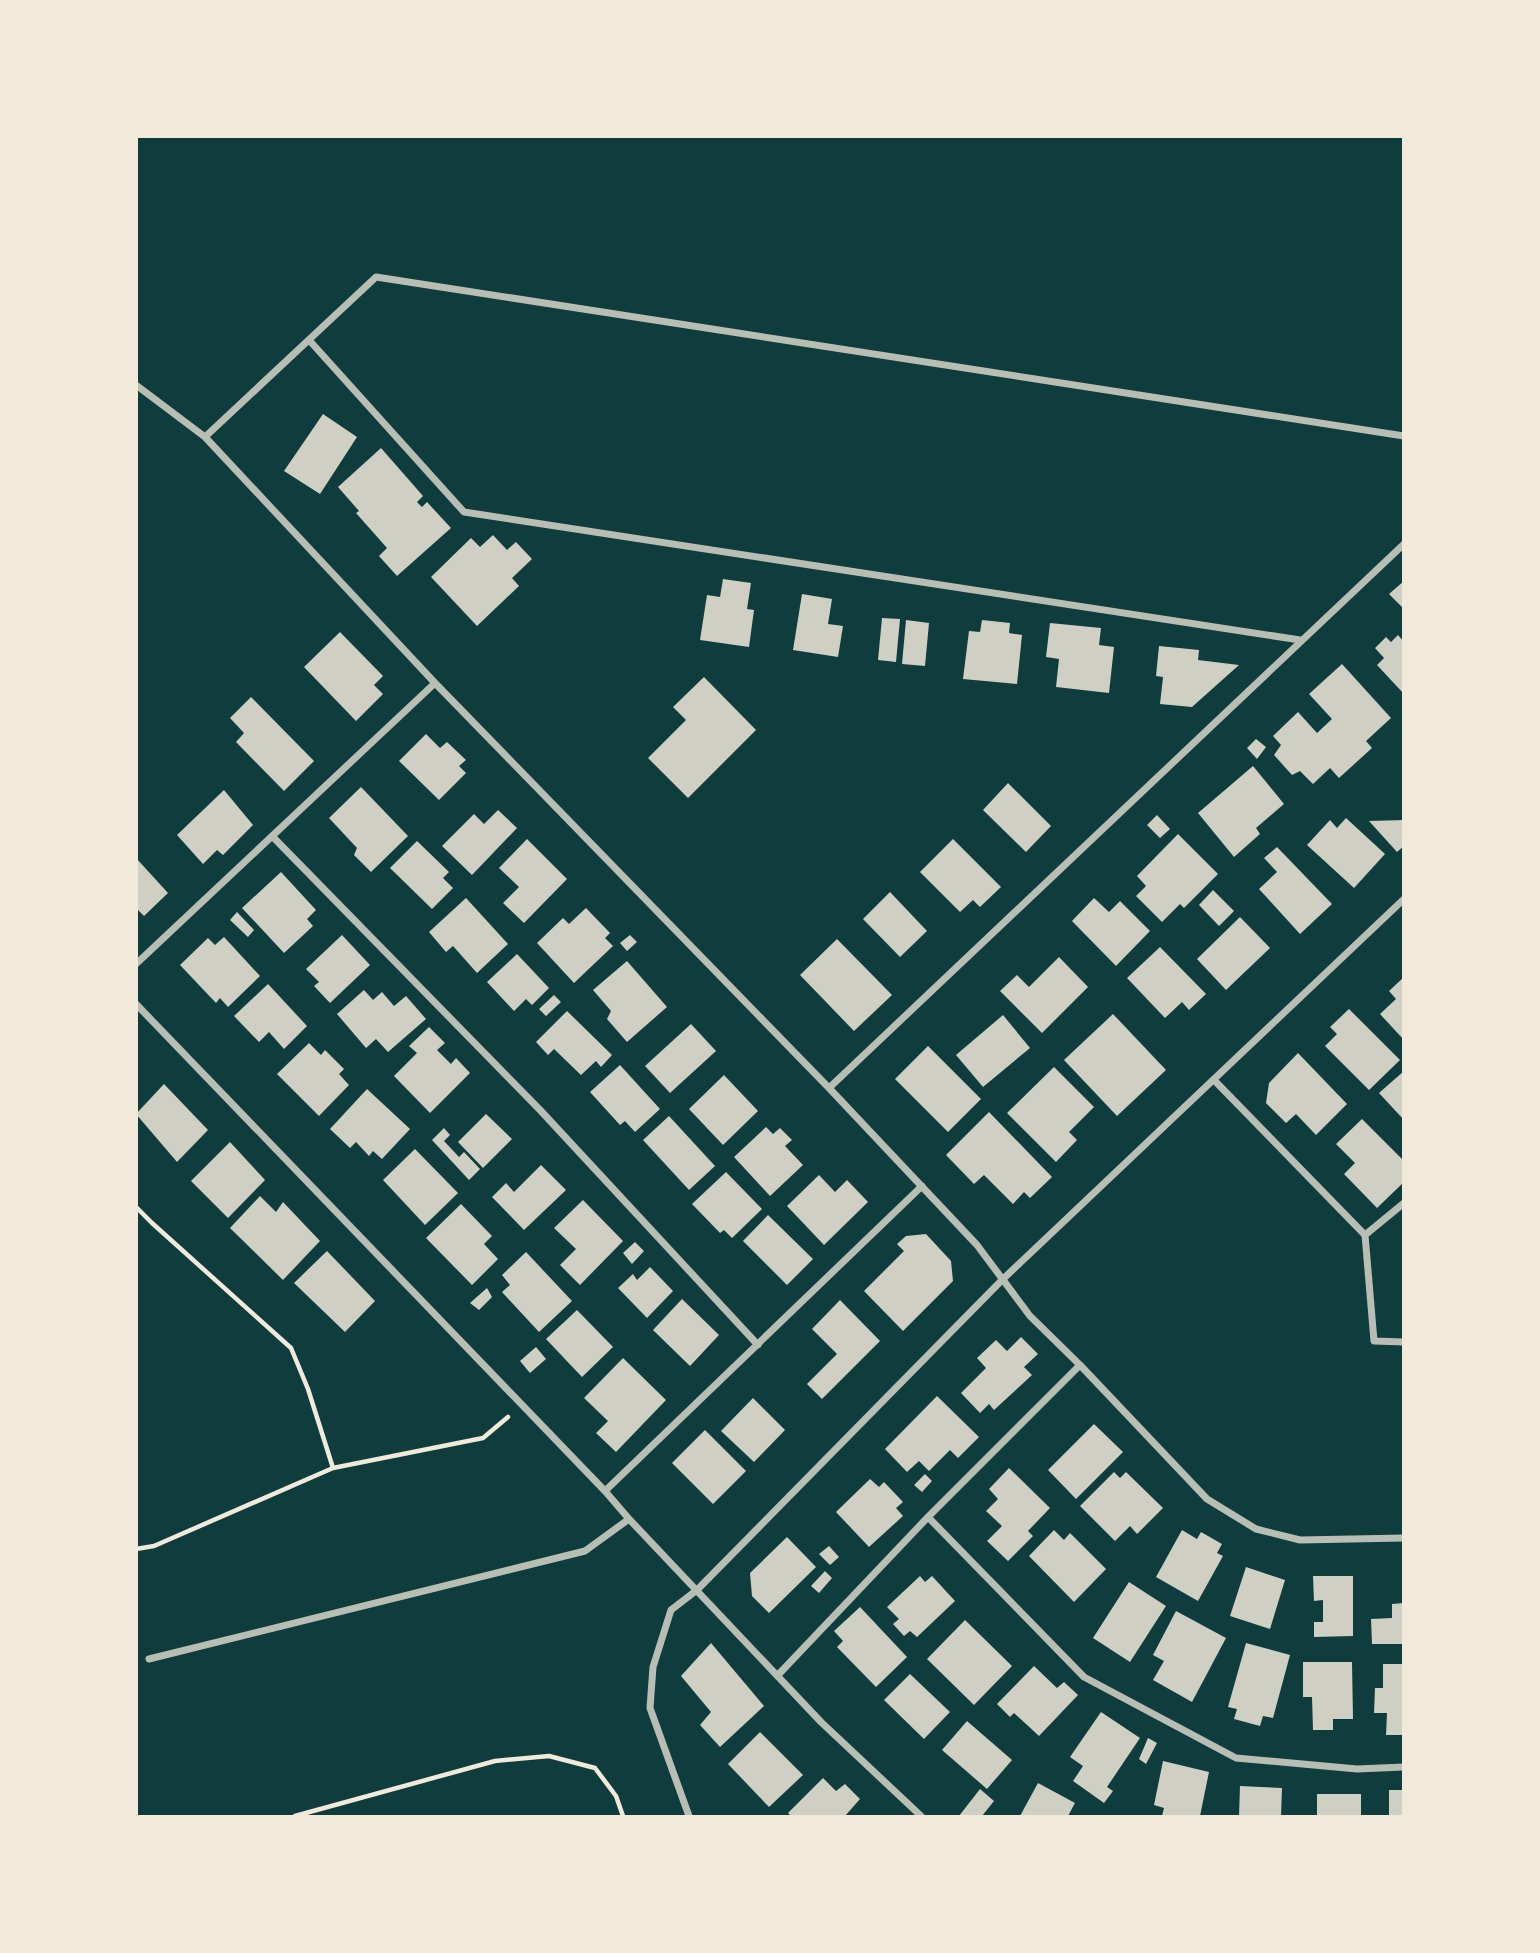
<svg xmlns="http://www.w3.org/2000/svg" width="1540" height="1953" viewBox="0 0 1540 1953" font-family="'Roboto Condensed',sans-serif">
<rect width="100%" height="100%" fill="#0f3d3e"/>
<path fill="#cfcfc3" d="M323,414L357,437L320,494L284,471Z
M381,448L423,496L417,502L422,507L427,502L451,528L397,576L379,556L387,548L356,513L359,511L338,487Z
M493,535L507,550L516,542L532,559L512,578L519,586L477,626L431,577L471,538L480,547Z
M723,579L751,583L747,609L754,610L749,647L700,640L707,595L720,597Z
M1404,581V609L1389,594Z
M802,594L832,599L828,624L843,626L838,657L793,650Z
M882,618L900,619L896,662L878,660Z
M906,620L929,623L925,666L902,664Z
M982,620L1010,623L1009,633L1022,635L1017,684L963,679L969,631L980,632Z
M1050,623L1101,628L1099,645L1114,647L1109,693L1056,687L1059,659L1046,657Z
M340,632L383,676L374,685L383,694L356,721L304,667Z
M1398,635L1404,642V694L1377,665L1384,658L1375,648L1386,637L1391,642Z
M1159,646L1199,650L1198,660L1239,665L1192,707L1160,704L1163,677L1156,676Z
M1342,664L1391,718L1366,741L1372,748L1339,778L1330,768L1313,784L1300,771L1292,775L1274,755L1281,745L1273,736L1298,712L1317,733L1332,719L1309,694Z
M704,677L756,730L688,798L648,758L686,720L673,707Z
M251,697L314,761L284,791L236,742L244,733L230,718Z
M426,734L440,748L447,742L466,760L459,766L466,773L439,800L399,761Z
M1256,739L1266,747L1257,759L1247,748Z
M1253,766L1284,804L1256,828L1260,834L1234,857L1198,813Z
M1008,783L1051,826L1026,852L983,810Z
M361,787L408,836L371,872L354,855L357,848L329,818Z
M224,790L253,825L223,855L217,850L203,864L177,835Z
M498,810L517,828L472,875L442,846L474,814L484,824Z
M1157,815L1170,829L1160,838L1147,825Z
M1346,818L1385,854L1354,888L1307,845L1330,820L1337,828Z
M1404,820V846L1397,852L1369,821Z
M1178,834L1218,874L1184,908L1180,904L1162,922L1136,896L1146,886L1137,876Z
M527,839L567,879L524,923L503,903L519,887L499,868Z
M953,839L1001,887L980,907L973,900L960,912L920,872Z
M417,841L449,872L443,878L453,888L432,909L390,868Z
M1277,847L1332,904L1300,934L1259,889L1277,872L1264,858Z
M136,858L168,893L144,916L136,908Z
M281,872L316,910L307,919L313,926L284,953L242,908Z
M1213,890L1234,911L1219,926L1199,905Z
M890,892L927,931L900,957L863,919Z
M466,898L508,944L477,973L453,946L446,952L429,932Z
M1094,898L1109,912L1120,901L1150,931L1116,966L1072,921Z
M586,908L610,933L605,938L613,946L574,983L537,943L563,918L569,924Z
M237,912L254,930L248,937L230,920Z
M1240,917L1270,948L1226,990L1197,959Z
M342,935L370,965L330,1003L314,986L319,982L306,969Z
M630,935L637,942L627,951L620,943Z
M224,937L260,976L228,1007L220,998L216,1003L180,965L208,938L215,945Z
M837,939L892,995L854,1031L800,975Z
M1160,947L1206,994L1189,1010L1182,1002L1165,1018L1127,978Z
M517,954L549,988L532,1005L526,999L514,1011L487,982Z
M1059,957L1088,987L1042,1033L1000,991L1017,975L1029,987Z
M627,961L667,1007L627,1042L607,1019L611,1011L593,990Z
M1404,977V1040L1380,1014L1396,999L1389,991Z
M268,984L307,1026L284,1049L269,1032L259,1042L234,1016Z
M364,990L373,1000L382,992L394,1006L406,996L426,1019L388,1052L376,1039L366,1048L337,1014Z
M554,995L561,1002L546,1016L539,1009Z
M1349,1009L1400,1060L1369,1090L1325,1046L1337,1034L1330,1027Z
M567,1011L612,1055L601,1067L596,1061L581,1075L554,1049L548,1055L536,1042Z
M1113,1014L1166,1070L1117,1116L1064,1060Z
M1003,1015L1030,1048L983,1087L956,1055Z
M691,1024L716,1051L670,1093L645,1066Z
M429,1027L445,1043L437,1050L451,1064L456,1058L470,1073L430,1113L394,1076L417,1053L409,1046Z
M309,1043L321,1055L325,1050L344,1069L339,1074L349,1085L319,1116L277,1074Z
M928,1046L981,1099L948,1132L895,1079Z
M1298,1053L1347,1104L1316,1135L1296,1114L1286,1123L1266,1103L1269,1083Z
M620,1065L660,1109L635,1132L625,1121L620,1125L590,1092Z
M1054,1067L1094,1107L1069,1132L1077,1140L1056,1162L1007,1113Z
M1404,1071V1120L1379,1093Z
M724,1075L758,1111L723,1145L689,1109Z
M164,1084L208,1130L177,1162L136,1114Z
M367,1089L410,1129L382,1159L373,1151L369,1156L356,1142L350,1148L330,1129Z
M989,1112L1052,1177L1030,1198L1024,1192L1013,1204L984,1175L974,1184L946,1155Z
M486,1114L512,1139L483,1168L458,1142Z
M669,1116L715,1166L689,1190L643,1140Z
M1362,1119L1404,1161V1182L1377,1208L1344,1174L1355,1163L1336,1144Z
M766,1127L773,1134L780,1128L792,1140L785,1146L803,1165L770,1196L734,1157Z
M444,1128L450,1135L444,1141L459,1157L464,1152L480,1169L469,1180L432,1140Z
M230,1142L265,1180L228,1218L191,1181Z
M415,1149L458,1193L425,1225L383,1180Z
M541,1165L566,1190L524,1230L492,1197L506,1183L514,1192Z
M726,1172L762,1209L732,1238L724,1230L720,1233L692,1204Z
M819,1175L835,1192L847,1180L868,1202L824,1245L787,1206Z
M260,1196L276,1212L283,1202L320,1241L283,1280L230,1228Z
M583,1200L623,1241L580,1285L560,1265L576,1249L554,1228Z
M461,1204L492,1236L484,1244L498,1259L472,1285L426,1238Z
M768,1215L813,1259L787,1285L743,1241Z
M926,1234L951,1261L953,1281L903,1331L864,1291L904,1251L897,1244L906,1236Z
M635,1242L644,1251L632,1264L623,1253Z
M327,1251L375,1301L345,1332L294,1283Z
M526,1252L572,1301L539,1332L502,1292L510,1285L502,1275Z
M650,1267L673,1291L647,1318L618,1288L633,1274L637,1280Z
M487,1288L492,1297L479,1310L470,1303Z
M682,1299L719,1335L690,1366L653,1330Z
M840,1300L880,1341L822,1399L807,1384L837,1354L812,1329Z
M577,1310L613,1347L582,1377L546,1339Z
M1021,1337L1038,1354L1024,1367L1032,1375L994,1410L989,1404L980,1413L961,1393L986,1368L977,1358L996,1340L1007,1351Z
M536,1347L546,1359L530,1373L520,1361Z
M623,1358L666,1400L616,1452L596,1433L608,1421L584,1398Z
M937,1396L979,1437L958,1458L950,1450L929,1471L919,1461L907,1472L885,1449Z
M753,1398L785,1430L754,1462L721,1431Z
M1094,1424L1123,1452L1076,1499L1048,1470Z
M705,1430L746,1471L713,1504L672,1463Z
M1009,1468L1050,1508L1028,1531L1033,1536L1008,1561L987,1541L1002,1526L986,1511L998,1499L989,1489Z
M1114,1472L1120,1478L1126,1472L1163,1508L1137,1534L1130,1526L1115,1541L1080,1506Z
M925,1474L932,1481L922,1492L914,1485Z
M870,1479L879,1487L884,1482L903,1502L896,1508L903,1516L869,1547L836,1512Z
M1054,1530L1064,1540L1070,1533L1106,1569L1074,1602L1029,1556Z
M1182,1530L1197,1539L1201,1532L1222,1544L1217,1553L1223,1556L1198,1601L1156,1577Z
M787,1537L816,1567L769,1613L752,1596L750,1573Z
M829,1546L839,1557L830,1565L819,1554Z
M1246,1567L1285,1580L1270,1629L1230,1616Z
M825,1571L832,1578L819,1593L811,1586Z
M920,1576L925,1582L932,1576L955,1601L917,1637L910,1631L904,1636L893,1624L899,1619L887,1607Z
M1313,1576H1353V1636L1314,1637V1622H1323V1600L1314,1601Z
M1129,1582L1166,1606L1130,1662L1093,1638Z
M1404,1603V1644H1372L1371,1619L1392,1618V1604Z
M860,1607L907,1657L876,1687L837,1647L843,1641L834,1631Z
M1176,1611L1226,1638L1192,1702L1153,1680L1164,1661L1153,1655Z
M965,1620L1012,1666L974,1705L927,1659Z
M711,1643L764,1706L720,1747L700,1725L711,1712L681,1676Z
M1246,1643L1290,1655L1273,1718L1263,1716L1260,1726L1234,1719L1237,1709L1228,1707Z
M1303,1662H1352L1353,1719H1333V1730H1313L1312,1697H1303Z
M1383,1664H1404V1735H1386L1387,1713H1374L1375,1688H1383Z
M1034,1666L1057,1688L1064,1682L1078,1695L1039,1736L1014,1713L1010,1717L997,1704Z
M910,1674L950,1712L924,1739L884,1700Z
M1101,1712L1140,1738L1107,1787L1113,1791L1104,1803L1073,1781L1083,1766L1070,1757Z
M967,1721L1012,1760L987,1789L942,1750Z
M760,1732L803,1775L769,1807L728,1764Z
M1148,1738L1157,1743L1146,1764L1139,1759Z
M1163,1761L1209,1772L1200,1816H1162L1164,1808L1154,1805Z
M823,1778L836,1791L845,1784L860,1799L845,1816H791L788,1813Z
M1038,1783L1075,1803L1068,1816H1020Z
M1240,1786L1282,1788L1281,1816H1239Z
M980,1789L994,1801L982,1816H959Z
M1389,1790H1404V1816H1389Z
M1317,1794H1361V1816H1317Z"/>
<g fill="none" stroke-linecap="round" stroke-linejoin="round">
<path stroke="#f1e9da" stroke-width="4.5" d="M136,1207L152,1223L291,1348L308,1389L333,1468
M136,1549L154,1546L333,1468L483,1438L508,1417
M295,1816L495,1761L549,1756L595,1768L616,1796L623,1816"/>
<path stroke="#b8beb3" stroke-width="7" d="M309,340L464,512L1300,640
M136,385L205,437L435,683L829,1088L977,1245L1030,1316L1080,1365L1207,1499L1256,1529L1300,1540L1404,1538
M205,437L376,277L1404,436
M272,836L541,1111L758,1345
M136,964L435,683
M136,1004L605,1491L629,1519L821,1722L921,1816
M1214,1080L1365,1235L1374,1341L1404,1342
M829,1088L1404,544
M1365,1235L1404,1203
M605,1491L922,1186
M928,1517L1084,1677L1236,1758L1357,1769L1404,1767
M149,1659L585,1551L629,1519
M778,1675L928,1517L1080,1365
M689,1816L650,1708L653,1667L671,1610L697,1590L1002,1280L1404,899"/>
</g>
<rect width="1540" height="1953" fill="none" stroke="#f1e9da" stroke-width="276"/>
</svg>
